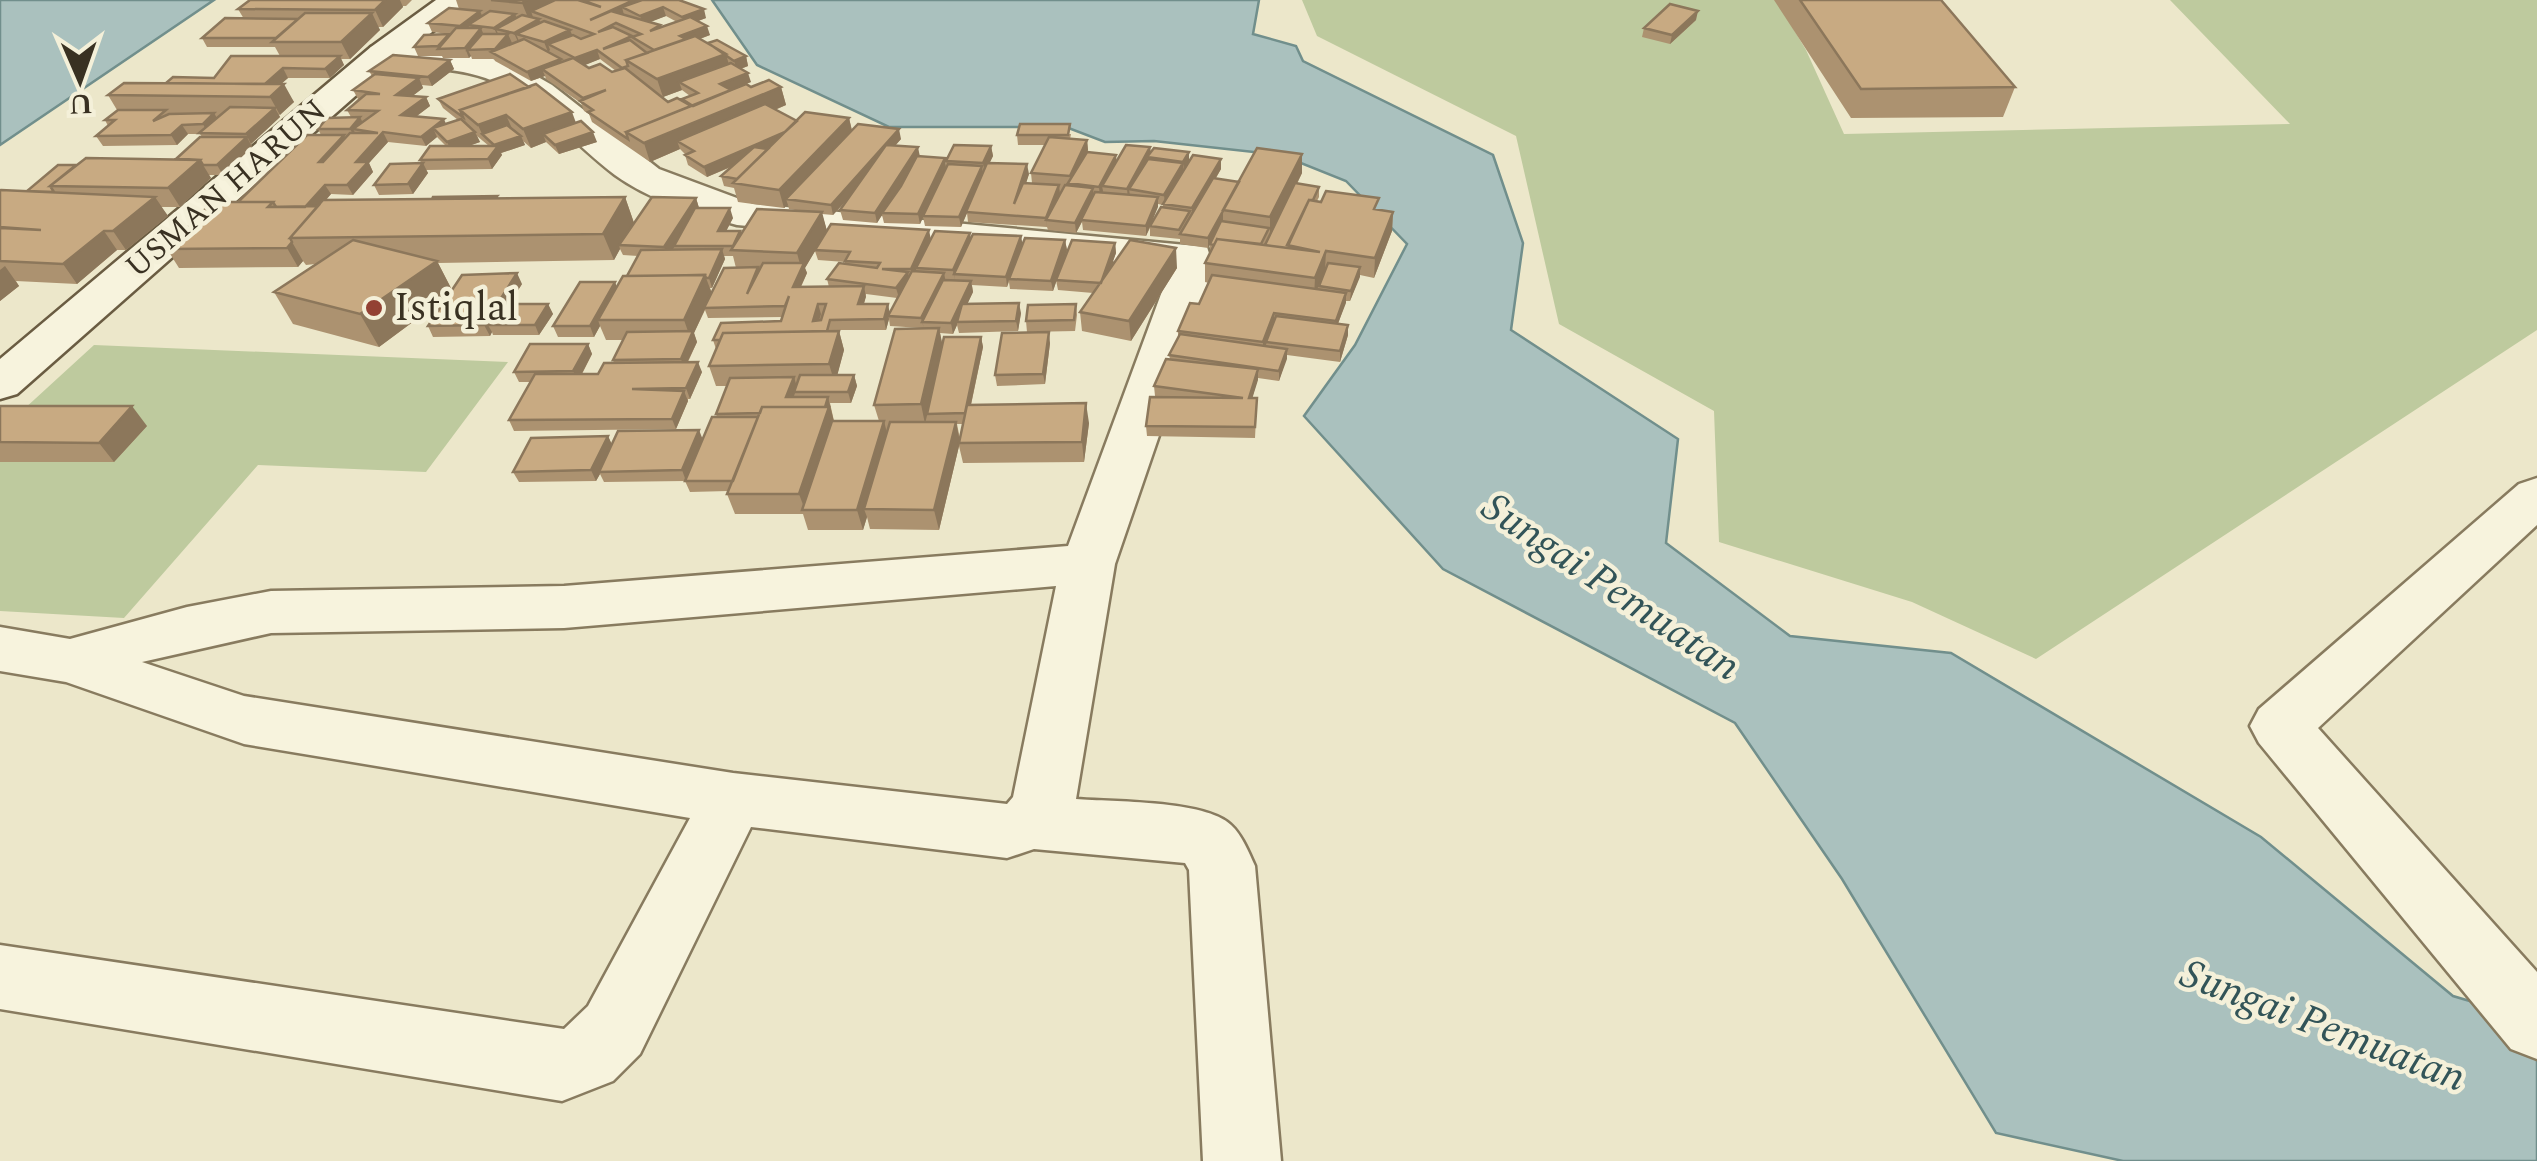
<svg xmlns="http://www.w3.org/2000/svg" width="2537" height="1161" viewBox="0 0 2537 1161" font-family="Spectral,serif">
<rect width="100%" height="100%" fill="#ece7ca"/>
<path fill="#beca9e" d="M1302,0H1776L1806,50L1844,134L2290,124L2170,0H2537V330L2036,659L1912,602L1719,542L1714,411L1559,324L1516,136L1317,36Z
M94,345L508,362L426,472L258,465L124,618L0,611V431Z"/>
<path fill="#aac1be" stroke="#718f8c" stroke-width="2.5" d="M0,0H214L0,145Z
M712,0H1259L1253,34L1296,46L1303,61L1493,155L1523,243L1511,330L1678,439L1666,543L1790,636L1951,653L2261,837L2453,996L2537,1021V1161H2123L1996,1133L1842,879L1735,723L1443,569L1304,416L1355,345L1407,244L1346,181L1281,155L1154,141L1105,142L1066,127H889L757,65Z"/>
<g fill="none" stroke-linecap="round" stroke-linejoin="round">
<g stroke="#887b5f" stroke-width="5">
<path id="street" d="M383,44L460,51L517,65L552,85L659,169L753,204L1207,247L1215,272L1115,564L1076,799C1112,802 1206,800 1231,825C1242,835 1249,853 1255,866L1281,1161H1203L1189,870L1185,863L1034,849L1007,858L751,827L640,1054L613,1081L562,1101L0,1009V945L564,1029L588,1006L690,818L244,744L66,682L0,671V627L70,639L187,607L271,591L564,586L1068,546L1171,267L737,225C694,213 651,201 615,175C574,144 541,102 493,81C454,64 411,71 371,61L366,54L371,47ZM1056,586L1013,797L1007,804L733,773L244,696L142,662L271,633L564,628Z
M2537,478V525L2318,728L2537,972V1059L2511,1049L2259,743L2250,726L2259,709L2519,484Z"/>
</g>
<g stroke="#6a5c42" stroke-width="5">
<path id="secondary" d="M436,0H473L395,61L17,394L0,399V359L371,47Z"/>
</g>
<use href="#street" fill="#f7f3dd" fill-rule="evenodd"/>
<use href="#secondary" fill="#f7f3dd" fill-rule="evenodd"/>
</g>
<path fill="#ac9270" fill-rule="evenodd" d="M250,0H412L406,6H403V7L383,27H378L380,30L350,59H341L344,65L330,78H288L281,84L294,102L279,115L280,117L251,144L252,147L223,175H209L211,178L180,207H161L168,216L126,250H117L77,284L16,281L19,286L0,301V191H27L76,165L176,159L202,137L200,134H188L177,145L103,146L96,136L108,126L105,120L117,110L108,95L166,83L214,78L280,56L275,47H207L202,38L244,19L238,9Z
M456,0H679L706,18L698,21L710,35L700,39L708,43L746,56L748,66L741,69L751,82L731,90L751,87H781L786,105L775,110L797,121L849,118L852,130L901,139L895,146L920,156L945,158L946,167V161L991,146L993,156L989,163L1029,174L1026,183H1032L1031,173L1045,145H1018L1017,135L1071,134L1070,139L1087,140L1088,150L1086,153L1117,161L1150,147L1151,153L1221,169L1216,178L1239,182L1302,154V173L1297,184L1319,187V197L1317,201L1393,212L1392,231L1374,278L1360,275L1350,301H1346L1338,324L1348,325V335L1340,362L1287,355L1279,381L1258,378L1252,398H1257L1255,438L1147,436L1146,426L1155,396L1154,386L1170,359L1169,355L1178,337V331L1199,304L1209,283L1205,282V263L1210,252V245L1208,248L1180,244V239L1150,236V228L1146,236L1083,230L1082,222L1076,233L1048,230L1047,227L968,222L967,213L961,227L925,226L923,217L920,224L884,223L882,215L877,223L843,220L840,210L848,199L833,215L822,214L827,231L931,238H971L1023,245L1065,240L1067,250L1053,291L1010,289L1009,282L1007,287L972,285L973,292L967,304L1021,313L1018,331L959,333L957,325L953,334L940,333L942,345L981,337L983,347L971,405L1089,423L1084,462L963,463L959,446L939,530L870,529L867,517L863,530H808L803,514H735L727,494L728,491L690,492L685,481L604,482L600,474L596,481L519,482L513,472L608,436L612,445L703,440L717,417L716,414L727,386H716L709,366L716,349L713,340L781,321L783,317L708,318L705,310L694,333L697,342L688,362L702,372L690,399H688V401L676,429L514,431L509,420L530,382H519L514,372L588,344L592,354L582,374H598L614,363L613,360L623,340H606L600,326L594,337H558L553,326L617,286L627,276L638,256L623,255L620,249L614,260L438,263L452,290L522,284L509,304H548L553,314L539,335H493L492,332L490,336L433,337L428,326L448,296L379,347L293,324L274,292L315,264L306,265L303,261L298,267L179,268L167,249L238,202L321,135L318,129L351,117L347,110L358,99L353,90L372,76L369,71L450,60L454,69L432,86L422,85L423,88L412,96L426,97L430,106L417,116L446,124L458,120L443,108L438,99L576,123L597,142L559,154L546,142L531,148L523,141L525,145L501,153L502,155L492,169L426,170L428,173L413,194L379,195L374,185L421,163L420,160L446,146L437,137L426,146L388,142L369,163L373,172L353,195L331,194L326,200L625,197L634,223L696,198L699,208L733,218L726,231L741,234L807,212L789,209L788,205L784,208L738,202L734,188L724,186L721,176L731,167L707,177L688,165L685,155H686L680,149L650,162L592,122L589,114L584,111L581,103L546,79L545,76L531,81L495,61L494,59H472L471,56L469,58H443L442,56H418L414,47L449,34L432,32L428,23L459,9ZM666,16L677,22L661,27L649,22ZM600,59L616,71L612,72L589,68L584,65ZM682,90L690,96L682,99L683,102H668L663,97ZM477,136L489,146H468L480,142ZM1158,204L1163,205V207L1153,219ZM815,251L818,260L845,262V263L827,279L829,287H801L807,273L805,268ZM724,256H733L736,268L712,293L710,288H712L725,259ZM866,294L897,298L890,313L864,304ZM889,319L890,326L922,328L874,405L879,421H834L830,403H851L857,386L854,375H837L844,350L839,331L833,330H886ZM957,424H963L960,439Z
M1774,0H1941L2015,87L2003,117L1851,118Z
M1696,20L1670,44L1642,37L1644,28Z
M1115,243L1116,253L1110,268H1177L1131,341L1082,331L1080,312L1093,293L1058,290L1056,280Z
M1076,304L1077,315L1075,331L1027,332L1026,321Z
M1050,343L1045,384L997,386L995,375Z
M0,406L147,426L114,462H0Z"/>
<path fill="#8c775b" d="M385,0H400L403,7L383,27L375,10Z
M527,0H555L531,11L533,17L529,20L522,3Z
M634,0H644L622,7L624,15L590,20Z
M663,7L666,16L643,25L640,16Z
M704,9L706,18L685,26L682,17Z
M480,11L484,20L468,25L471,30L464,35L460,26Z
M1698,11L1696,20L1670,44L1672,35Z
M372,13L380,30L350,59L341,42Z
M515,14L519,23L496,29L499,36L498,37L494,28Z
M539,19L543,28L516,34L519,41L518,42L514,33Z
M707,26L710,35L683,45L680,36Z
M481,28L485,38L468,50L471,56L469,58L465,48Z
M570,30L574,39L548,44L550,50L548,52L544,42Z
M508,34L512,43L500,57L495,49Z
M597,50L600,59L578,68L575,58Z
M726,54L731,72L679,82L682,90L663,97L657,79Z
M340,56L344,65L330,78L325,69Z
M746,56L748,66L737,70L734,61Z
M561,59L564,68L542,69L545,76L531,81L527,72Z
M450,60L454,69L432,86L428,77Z
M283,68L288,78L266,97L258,90Z
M748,73L751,82L722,93L720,84Z
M419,78L423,88L401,105L396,95Z
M284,84L294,102L280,115L270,97Z
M781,87L786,105L686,147L677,141L680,149L650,162L644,143Z
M426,97L430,106L406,124L401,115Z
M275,108L280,117L251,144L246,134Z
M572,112L579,131L543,134L546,142L531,148L523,129Z
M214,113L220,123L208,134L203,124Z
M506,115L514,133L482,134L486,143L478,125Z
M360,117L365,127L353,129L357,136L355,138L350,129Z
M849,118L853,136L786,199L788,205L784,208L779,190Z
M444,119L448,129L433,128L437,137L426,146L421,137Z
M803,124L806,134L707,177L704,167Z
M182,125L188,134L177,145L171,135Z
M899,129L901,139L833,215L831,205Z
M383,132L388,142L369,163L373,172L353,195L347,185L356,162Z
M475,132L480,142L452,152L447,142Z
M593,132L597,142L559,154L555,145Z
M344,135L349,145L324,172L319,162Z
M521,136L525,145L501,153L502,155L492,169L488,159L494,145Z
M247,137L252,147L223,175L217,165Z
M1087,140L1088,150L1071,186L1070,176Z
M991,146L993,156L985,173L983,163Z
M918,147L920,157L882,213V215L877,223L875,213Z
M1150,147L1151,157H1147L1148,163L1129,189L1130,196L1128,199L1127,189Z
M1189,152V162L1184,172L1183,162Z
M1302,154V173L1270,236V217Z
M1116,155L1117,165L1102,186L1103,191L1100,197L1099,187Z
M945,158L946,168L920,224L918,214Z
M1221,159V169L1192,218V208Z
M200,160L211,178L180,207L168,188Z
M423,163L428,173L413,194L408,184Z
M1183,163V173L1165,205L1164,195Z
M1027,164L1029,174L1016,214L1014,204Z
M982,166L983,176L961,227L959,217Z
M325,185L331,194L309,219L303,209Z
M1059,185L1060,194L1046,220L1047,228L1046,218Z
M1093,188L1094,198L1076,233L1075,223Z
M155,197L168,216L126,250L113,231Z
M625,197L634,223L619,245L620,249L614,260L603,234Z
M1158,197V207L1146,236V226Z
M696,198L699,208L668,257L664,247Z
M730,208L733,218L721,241L718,231Z
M822,212L827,231L805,268L807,273L796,297L793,287L801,268L797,253Z
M1223,212V222L1208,248V238Z
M1393,212L1392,231L1374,278L1375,258Z
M929,230L931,240L916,268V272L913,279L911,269Z
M104,231L117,250L77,284L63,264Z
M970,233L972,243L954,274L955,281L953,270Z
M1021,236L1023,246L1009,279L1007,287L1006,277Z
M1065,240L1067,250L1053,291L1051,281Z
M292,242L303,261L298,267L287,248Z
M1115,243L1116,253L1102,293L1101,283Z
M1176,248L1177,268L1131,341L1129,321Z
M722,249L725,259L712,288L709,278Z
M1326,251L1325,270L1314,297L1315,278Z
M437,261L453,292L379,347L360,314Z
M5,266L19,286L0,301V270Z
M1360,267V277L1350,301L1351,291Z
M908,272L910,282L899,298L896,288Z
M517,273L522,284L496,325H488L492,332L490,336L484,325Z
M944,273L946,283L922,322L924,328L921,318Z
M705,275L712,294L694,333L697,342L684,369L681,359L690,337L684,320Z
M971,281L973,292L959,322H957V325L953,334L951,323Z
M615,282L619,292L598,320L600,326L594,337L590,326Z
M864,286L866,297L860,315L858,304Z
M1346,293V303L1335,331L1336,321Z
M1019,303L1021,313L1018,331L1016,321Z
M548,304L553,314L539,335L535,325Z
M818,304L821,314L816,331L813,321Z
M888,304L890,314L888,316L889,319L886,330L884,319Z
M1274,313V323L1263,353V342Z
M1348,325V335L1340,362V351Z
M939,328L943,347L925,424L921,404Z
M839,331L844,350L835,384L829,364Z
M1049,332L1050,343L1045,384L1043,374Z
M981,337L983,347L967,423L965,413Z
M588,344L592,354L578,381L573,371Z
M1287,349V359L1279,381V371Z
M698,362L702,372L690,399L686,388Z
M1258,369V380L1249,409V398Z
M854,375L857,386L851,403L848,392Z
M794,377L797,387L790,408L786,397Z
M684,391L688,401L676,429L672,419Z
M828,397L835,426L805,510L799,494Z
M1086,403L1089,423L1084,462L1082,442Z
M132,406L147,426L114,462L99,443Z
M884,421L889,441L864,509L867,517L863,530L857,510Z
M956,422L960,442L939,530L934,510Z
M699,430L703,440L686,481L682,470Z
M608,436L613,447L599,472L600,474L596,481L591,470Z"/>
<path fill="#c8aa82" stroke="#8c775b" stroke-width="2.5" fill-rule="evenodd" d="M250,0H385L375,10L238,9Z
M491,0H527L522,3Z
M555,0H578L601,7L582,0H634L590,20L611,11L660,25L650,31L690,17L707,26L680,36L686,39L654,50L632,37L641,34L616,23L598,32L613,27L632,36L603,49L630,40L647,53L626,60L628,66L622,68L597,50L575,58L548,44L573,35L581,39L594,34L531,11Z
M642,0H679L704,9L682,17L663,7L640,16L622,7Z
M1800,0H1941L2015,87L1861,89Z
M1670,4L1698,11L1672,35L1644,28Z
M449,8L480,11L460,26L428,23Z
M490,11L515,14L494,28L468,25Z
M305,13H372L341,42H272Z
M522,15L539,19L514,33L496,29Z
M225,18L298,19L276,38H202Z
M544,21L570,30L544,42L516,34Z
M456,28H481L465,48L438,49Z
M449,34L438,46L414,47L424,35Z
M482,34H508L495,49L468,50Z
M695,36L726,54L657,79L626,60Z
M524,39L561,59L527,72L491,52Z
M717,40L746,56L734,61L708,43Z
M393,55L450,60L428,77L369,71Z
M231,56H340L325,69L283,68L265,84L166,83L173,77L214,78Z
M573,58L589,68L600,64L612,72L625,68L668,102L677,98L691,106L626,132L628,139L588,112L593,110L580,101L606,90L583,98L542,69Z
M731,63L748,73L720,84L731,90L693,106L682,99L698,93L679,82Z
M375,74L419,78L396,95L426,97L401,115L444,119L421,137L383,132L356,162H368L347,185H325L305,207H276L273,202H238L307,135H344L319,162H323L350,133H378L353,129L378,111L347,110L366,94H380L353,90Z
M510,74L529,87L460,110L463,117L438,99Z
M769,80L781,87L644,143L626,132L746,84L751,87Z
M124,83L284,84L270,97L108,95Z
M536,84L572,112L523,129L506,115L478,125L460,110Z
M765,104L797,121L785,132L704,167L685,155L694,151L677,141Z
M230,107L275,108L246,134L199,133Z
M118,110H166L153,121L169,114L214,113L203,124L182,125L171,135L96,136L115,120H105Z
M805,112L849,118L779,190L733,183Z
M360,117L350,129H318L327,118Z
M461,119L475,132L447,142L433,128Z
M581,121L593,132L555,145L543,134Z
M858,124L899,129L831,205L786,199Z
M1020,124H1070L1068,135H1017Z
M507,125L521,136L494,145L482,134Z
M200,137H247L217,165H203L200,160L176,159Z
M1049,137L1087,140L1070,176L1031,173Z
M886,145L918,147L875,213L840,210Z
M954,145L991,146L983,163L946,161Z
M1126,145L1150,147L1127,189L1102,186Z
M430,146H498L488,159L420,160Z
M754,147L768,149L737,179L721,176Z
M1154,148L1189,152L1183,162L1147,157Z
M1257,148L1302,154L1270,217L1223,210Z
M1087,152L1116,155L1099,187L1068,183Z
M1193,155L1221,159L1192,208L1163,204Z
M917,156L945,158L918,214L882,213L901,186Z
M86,158L200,160L168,188L50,186Z
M1148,159L1183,163L1164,195L1129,189Z
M423,163L408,184L374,185L390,164Z
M987,163L1027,164L1014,204L1023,183L1059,185L1046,218L966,212Z
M948,164L982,166L959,217L923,216Z
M58,165H76L50,186L54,192L27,191Z
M1213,178L1239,182L1208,238L1180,234Z
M1295,183L1319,187L1313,200H1309L1287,248L1265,245Z
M1065,185L1093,188L1075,223L1046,220Z
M1,190L155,197L113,231H104L63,264L0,261V228L41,230L0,227V191Z
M1326,191L1379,198L1374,209L1393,212L1375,258L1326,251L1315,278L1205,263L1217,239L1320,252L1287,245L1309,200L1321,202Z
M1095,192L1158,197L1146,226L1081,220Z
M497,196L495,198L432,199L433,197Z
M625,197L603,234L290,238L323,200Z
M652,197L696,198L664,247L619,245Z
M212,202H273L268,207L318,206L290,238L292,242L287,248L167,249Z
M1161,207L1190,211L1179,230L1150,226Z
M695,208H730L718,231H740L733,246H674Z
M757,209L822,212L797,253L731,250Z
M1221,221L1269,228L1261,244L1217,239L1214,245L1210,244Z
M831,224L929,230L911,269H882L908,272L896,288L827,279L839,263L877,268L880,263L845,261L850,252L815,250Z
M935,231L970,233L953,270L916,268Z
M973,234L1021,236L1006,277L954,274Z
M1025,238L1065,240L1051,281L1009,279Z
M353,240L437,261L360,314L274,292Z
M1072,240L1115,243L1101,283L1056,280Z
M1130,240L1176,248L1129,321L1080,312Z
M722,249L709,278H706L705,275L627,276L641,250Z
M763,263H804L793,287L864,286L858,304H888L884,319L830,320L827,331L723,333L720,340H713L721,323L781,321L789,296L785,306L704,308L724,268L758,267L747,294ZM818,304H826L821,320L813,321Z
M1328,263L1360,267L1351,291L1319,286Z
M912,271L944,273L921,318L888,316Z
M517,273L484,325L428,326L462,275Z
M705,275L684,320H598L623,276Z
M1212,275L1346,293L1336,321L1274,313L1263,342L1178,331L1190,303L1199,304Z
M943,280L971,281L951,323L922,322Z
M580,282H615L590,326H553Z
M1019,303L1016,321L957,322L962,304Z
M502,304H548L535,325H488Z
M1076,304L1074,320L1026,321L1028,305Z
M1276,316L1348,325L1340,351L1266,342Z
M939,328L921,404L874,405L895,329Z
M693,331L681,359L613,360L627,332Z
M839,331L829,364L709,366L723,333Z
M1049,332L1043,374L995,375L1002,333Z
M1180,334L1287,349L1279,371L1169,355Z
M944,337H981L965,413L927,414Z
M530,344H588L573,371L514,372Z
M1166,359L1258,369L1249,398H1257L1255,427L1146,426L1150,397L1243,398L1154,386Z
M698,362L686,388L632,389L684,391L672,419L509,420L535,374H598L604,363Z
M800,375H854L848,392H794Z
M794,377L786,397H828L825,407H762L760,413L716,414L730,378Z
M1086,403L1082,442L959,443L967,405Z
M0,406H132L99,443L0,442Z
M762,407H829L799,494H727Z
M712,417H758L733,481H685Z
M832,421H884L857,510H802Z
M890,422H956L934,510L864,509Z
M699,430L682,470L599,472L618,431Z
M608,436L591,470L513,472L531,438Z"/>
<circle fill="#934133" stroke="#f4f0d9" stroke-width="4" cx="374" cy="308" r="10"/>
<g text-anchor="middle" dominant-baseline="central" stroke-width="9" stroke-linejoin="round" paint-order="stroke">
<g font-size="32" fill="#393122" stroke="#f4f0d9">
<text transform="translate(226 189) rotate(-41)">USMAN HARUN</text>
</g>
<g font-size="40" fill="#393122" stroke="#f4f0d9" text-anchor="start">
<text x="394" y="308">Istiqlal</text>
</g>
<g font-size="42" font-style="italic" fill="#325458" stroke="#f4f0d9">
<text transform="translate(1611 587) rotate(34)">Sungai Pemuatan</text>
<text transform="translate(2323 1026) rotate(21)">Sungai Pemuatan</text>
</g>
</g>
<g transform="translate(80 80) rotate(178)" stroke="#f4f0d9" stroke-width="8" paint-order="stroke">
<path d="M0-8L18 38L0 25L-18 38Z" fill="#393122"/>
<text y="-15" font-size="28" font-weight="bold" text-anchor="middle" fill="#393122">U</text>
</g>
</svg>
